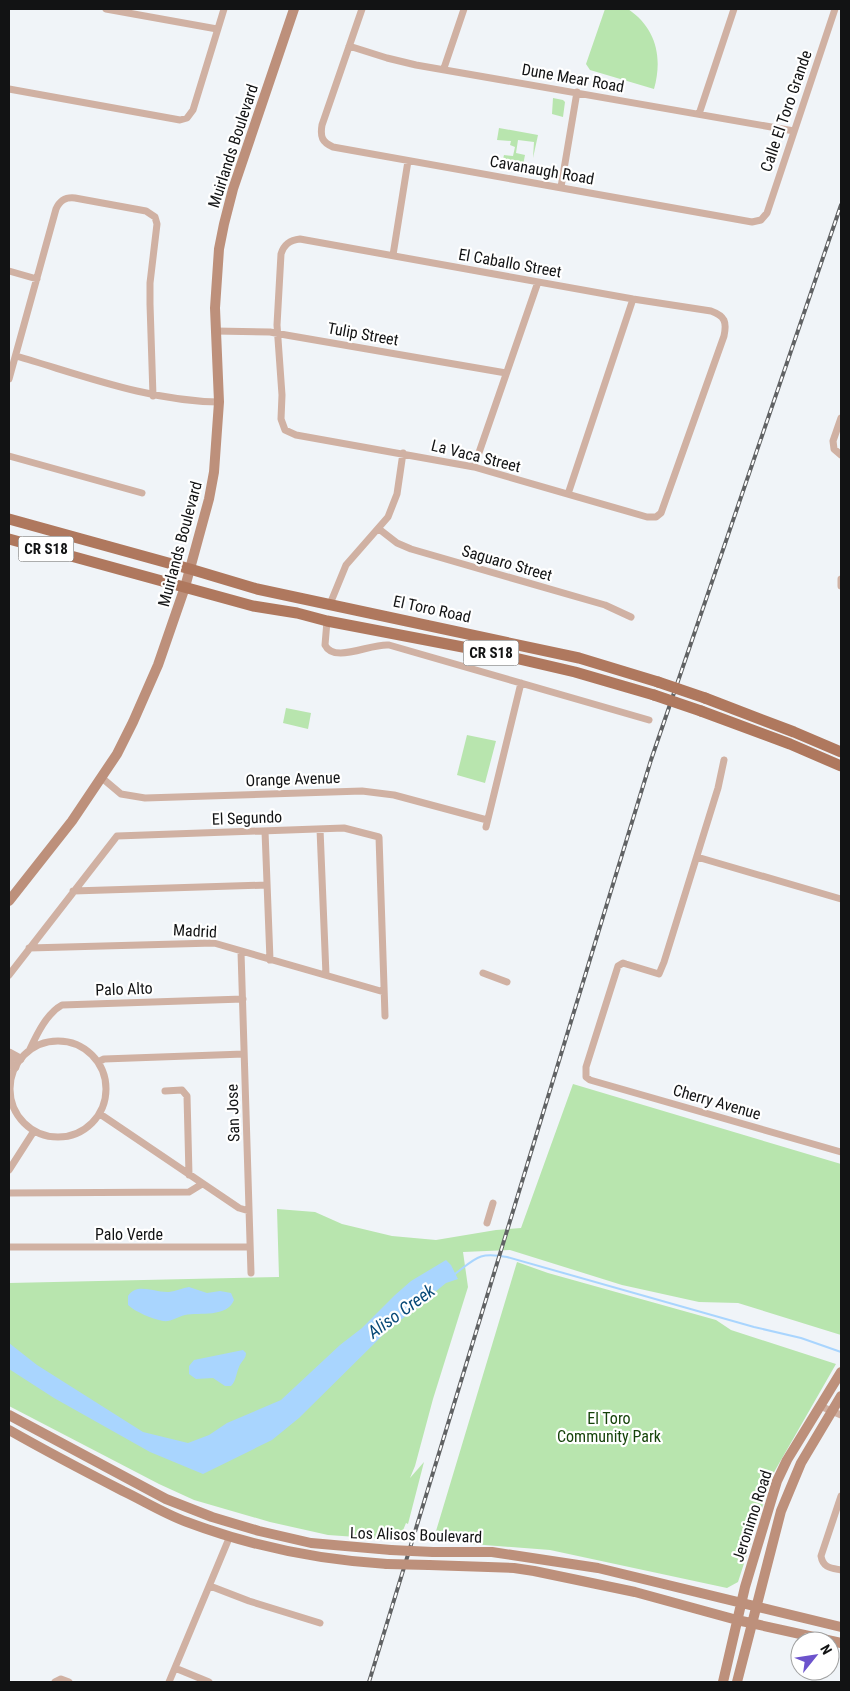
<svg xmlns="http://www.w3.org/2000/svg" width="850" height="1691" viewBox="0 0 850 1691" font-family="'Roboto Condensed',sans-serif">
<rect width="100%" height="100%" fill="#f0f4f8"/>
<path fill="#b8e5ae" d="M605,9H628C656,28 663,57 654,89L590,70L586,64Z
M553,98L563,100L565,102L563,117L552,114Z
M499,128L538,135L533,158L534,142L518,140L516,153L525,155L522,170L501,167L504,155L513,156L515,147L510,145L511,141L497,140Z
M286,708L311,713L308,729L283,723Z
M467,735L496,741L485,783L457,775Z
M573,1084L841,1164V1335L738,1303L699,1302L622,1285L510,1250L463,1252L468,1287L433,1399L415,1466L410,1478L424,1462L408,1524L406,1523L399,1540L328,1535L270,1522L194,1500L159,1484L9,1406V1283L279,1277L277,1209L315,1212L342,1224L392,1236L436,1240L496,1230L521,1228Z
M517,1262L548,1273L716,1320L731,1330L836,1364L773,1474L738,1582L727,1588L550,1550L433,1541Z"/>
<path fill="#a9d5fe" d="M446,1260L451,1265L458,1279L446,1283L386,1332L299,1418L272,1440L203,1474L150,1452L54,1398L9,1369V1343L37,1365L143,1432L188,1443L209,1435L227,1423L281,1400L340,1345L362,1328L395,1295L411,1281Z
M189,1287L207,1293L220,1291L231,1293L234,1300C227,1318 200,1312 185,1315C177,1317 171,1322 163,1321C153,1319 135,1312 128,1305V1296C137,1282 155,1293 169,1292C176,1291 183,1288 189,1287Z
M243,1350L246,1353C246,1359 241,1361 239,1367C236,1374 236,1381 231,1386H225L213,1378L196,1379L189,1374V1366L194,1360Z"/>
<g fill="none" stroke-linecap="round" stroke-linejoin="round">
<path stroke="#a9d5fe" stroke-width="2" d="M455,1274C477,1257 479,1252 507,1257L754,1327L801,1338L841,1352"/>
<path stroke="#d0b1a3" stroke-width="7" d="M106,9L217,29
M362,9L322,125C320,137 322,142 333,147L752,222L761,220L767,213L835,9
M349,46L387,58L416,65L794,131
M444,68L464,9
M9,89L180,120L187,118L193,110L224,9
M699,114L734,9
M561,187L577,92
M300,239L633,299L711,311C725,316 727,322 724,336L661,513L656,517H647L474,467L296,435L285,430L281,419L282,395L277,325L281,254C284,244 290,240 300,239Z
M393,255L408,161
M9,271L37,279
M215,331L270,332L286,335L506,373
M16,356C82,375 149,401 219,402
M9,379L56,209C60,200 66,197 75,198L146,211L155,217L157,224L150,283V304L153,396
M841,418L833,441L834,449L841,455
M9,456L142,493
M474,467L538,282
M568,494L633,299
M379,529L397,543L411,549L605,605L631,617
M841,579V586
M330,604L346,565L388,517L397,494L403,453
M327,621L325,645C334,664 371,643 389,645L649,720
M724,760L718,788L664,962L659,974L626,964L623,963L618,966L586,1067V1077L590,1080L841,1152
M102,778L121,794L145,798L362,791L394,795L487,820
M486,827L521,683
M320,829L326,975
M265,831L270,960
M697,857L841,899
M73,891L267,885
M29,948L214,943L384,992
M241,952L251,1273
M483,973L507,982
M9,975L117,836L344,828L379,837L385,1016
M10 1089a48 48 0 1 1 96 0a48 48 0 1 1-96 0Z
M30,1049C37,1034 47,1013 62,1005L243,999
M98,1062L104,1059L244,1054
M165,1091L182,1090L187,1096L189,1175
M100,1114L239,1208L249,1211
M9,1170L34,1131
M9,1193L189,1192L202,1184
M487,1223L493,1203
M9,1247H250
M820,1406L841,1415
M841,1496L821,1556C823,1568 831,1568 841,1570
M210,1586L249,1601L320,1623
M175,1668L209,1682
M55,1682L61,1679L69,1682
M169,1682L230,1536"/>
<path stroke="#d0b1a3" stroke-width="9" d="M9,1053L20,1059
M9,1063L15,1067"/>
<path stroke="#bd907b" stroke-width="10" d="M9,901L72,821L117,754L133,722L158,665L185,587L209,499L214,472L219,402L215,308L219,249L224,224L233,189L294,9
M9,1415L166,1499L212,1517L259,1531L311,1543L391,1550
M9,1430C46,1451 84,1471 123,1491C144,1501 165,1514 187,1522C251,1546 319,1560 387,1564
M433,1552H492L598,1568L841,1627
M429,1565L514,1568L534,1571L635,1592L737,1620L841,1643
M723,1682L745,1587L777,1481L787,1460L841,1372
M737,1682L781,1511L801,1463L841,1396"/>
<path stroke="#af785e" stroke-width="11" d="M9,519L190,569L257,589L579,658L658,682
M9,539L253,606L297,613L327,621L494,653L575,672L654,695
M705,698L794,732L841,752
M701,711L790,744L841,766"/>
<g stroke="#606264" stroke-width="4">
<path id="rail" d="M369,1682L651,760L841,205"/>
</g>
<use href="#rail" stroke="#fff" stroke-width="2" stroke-dasharray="5.5" stroke-linecap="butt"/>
<path stroke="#bd907b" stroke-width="10" d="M391,1550L433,1552
M387,1564L429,1565"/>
<path stroke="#af785e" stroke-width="11" d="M658,682L705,698
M654,695L701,711"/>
</g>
<g text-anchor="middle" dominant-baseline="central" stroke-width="4.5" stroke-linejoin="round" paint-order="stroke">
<g fill="#fff" stroke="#595a5a" stroke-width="1">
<rect x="18.5" y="536.5" width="55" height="25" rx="4"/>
<rect x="463.5" y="640.5" width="55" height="25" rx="4"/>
</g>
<g font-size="15" font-weight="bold" fill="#121314">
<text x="46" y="549">CR S18</text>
<text x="491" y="653">CR S18</text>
</g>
<g font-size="16" fill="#121314" stroke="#fff">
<text transform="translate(573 78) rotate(10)">Dune Mear Road</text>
<text transform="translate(786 111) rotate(-71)">Calle El Toro Grande</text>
<text transform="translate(233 146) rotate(-72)">Muirlands Boulevard</text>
<text transform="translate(542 170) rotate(10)">Cavanaugh Road</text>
<text transform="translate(510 263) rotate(10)">El Caballo Street</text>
<text transform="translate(363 334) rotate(10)">Tulip Street</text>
<text transform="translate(476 456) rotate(14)">La Vaca Street</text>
<text transform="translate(180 544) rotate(-75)">Muirlands Boulevard</text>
<text transform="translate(507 563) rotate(16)">Saguaro Street</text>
<text transform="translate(432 609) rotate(12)">El Toro Road</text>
<text transform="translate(293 779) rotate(-2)">Orange Avenue</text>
<text transform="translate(247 818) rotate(-2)">El Segundo</text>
<text transform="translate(195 931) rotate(3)">Madrid</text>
<text transform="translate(124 989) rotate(-2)">Palo Alto</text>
<text transform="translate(717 1102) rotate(16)">Cherry Avenue</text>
<text transform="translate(233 1113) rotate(-92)">San Jose</text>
<text x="129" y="1234">Palo Verde</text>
<text transform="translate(752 1516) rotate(-72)">Jeronimo Road</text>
<text transform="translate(416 1535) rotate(2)">Los Alisos Boulevard</text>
</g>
<g font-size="16" fill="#16430a" stroke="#fff">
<text x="609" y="1418">El Toro<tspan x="609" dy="18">Community Park</tspan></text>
</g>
<g font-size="18" font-style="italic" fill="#084977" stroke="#fff">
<text transform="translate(401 1311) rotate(-36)">Aliso Creek</text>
</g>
</g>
<rect width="850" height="1691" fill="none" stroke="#121314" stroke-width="20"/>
<g transform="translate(815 1656) rotate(60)"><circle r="24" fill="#ffffff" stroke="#a0a1a1"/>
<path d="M0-4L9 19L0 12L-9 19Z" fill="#6c53cc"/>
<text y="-8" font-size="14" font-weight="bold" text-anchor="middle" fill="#121314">N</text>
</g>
</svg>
